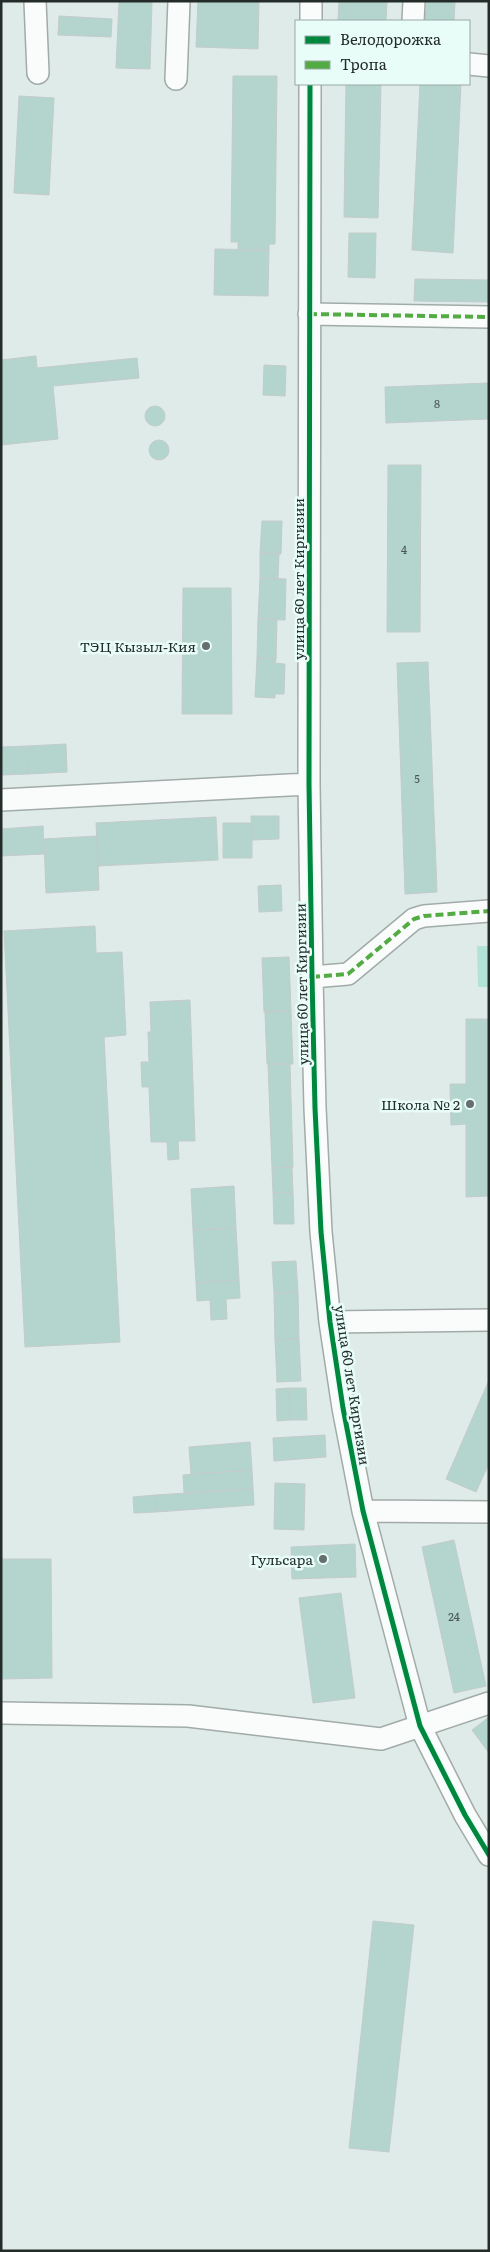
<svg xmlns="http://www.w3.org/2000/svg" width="490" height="2252" viewBox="0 0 490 2252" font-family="Literata,serif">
<rect width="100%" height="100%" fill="#dfebe8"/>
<path fill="#b2e3d9" d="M477,946H489V987H478Z"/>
<path fill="#b4d4ce" stroke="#c3ccca" d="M119,1H152L150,69L116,68Z
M198,1H259L258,49L196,47Z
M339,1H387L386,21H338Z
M427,1H455L454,21H425Z
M59,16L112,19L111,37L58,35Z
M233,76H277L275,244H269V250H238V242H231Z
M346,84H381L378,218L344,217Z
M420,84H461L453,253L412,250Z
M19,96L54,98L49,195L14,193Z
M349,233H376L375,278L348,277Z
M215,249L269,250L268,296L214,295Z
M415,279L489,280V302L414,301Z
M36,356L37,368L137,358L139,378L53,386L58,439L1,445V360Z
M264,365L286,366L285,396L263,395Z
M489,383V419L386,423L385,387Z
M145 416a10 10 0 1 1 20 0a10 10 0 1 1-20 0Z
M149 450a10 10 0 1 1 20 0a10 10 0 1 1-20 0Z
M388,465H421L420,632H387Z
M262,521H282L281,554L260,553Z
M260,553L279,554L278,579L260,578Z
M260,578L286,579L285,620L258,619Z
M183,588H231L232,714H182Z
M258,619H277L276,659L257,658Z
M257,658L276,659L275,663L285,664L284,694H275V698L255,697Z
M428,662L437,892L405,894L397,663Z
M66,744L67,772L28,774L27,746Z
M27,746L28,774L1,775V747Z
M251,816H279V839L252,840Z
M216,817L218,860L98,866L96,823Z
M223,823H252V858H223Z
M43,826L44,854L1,856V829Z
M97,836L99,890L46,893L44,839Z
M281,885L282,911L259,912L258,886Z
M95,926L96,953L122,952L126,1035L104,1037L120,1342L25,1347L4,931Z
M289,957L291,1011L264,1012L262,958Z
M190,1000L195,1141H178L179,1159L168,1160L167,1142H151L149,1087H142L141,1062H149L148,1032H151L150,1002Z
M291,1011L293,1064H267L265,1012Z
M466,1019H489V1196L466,1197V1124L451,1125L450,1084H466Z
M268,1064H290L293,1167L272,1168Z
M292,1167L293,1192L273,1193L272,1168Z
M234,1186L236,1228L193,1230L191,1189Z
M293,1192L294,1224H274L273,1193Z
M236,1228L239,1280L196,1283L193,1230Z
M296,1261L298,1292L274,1293L272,1262Z
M239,1280L240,1298L226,1299L227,1319L211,1320L210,1300L197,1301L196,1283Z
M298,1292L299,1339L275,1340L274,1293Z
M299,1339L301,1381L277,1382L275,1340Z
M489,1380V1463L476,1492L446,1479Z
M289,1388H306L307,1420H290Z
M289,1388L290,1420L277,1421L276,1389Z
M325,1435L326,1457L274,1461L273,1438Z
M250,1442L252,1470L191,1474L189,1447Z
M252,1470L253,1489L184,1493L183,1475Z
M275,1483L305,1484L304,1530L274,1529Z
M253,1489L254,1505L156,1512L155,1495Z
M155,1495L156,1512L134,1513L133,1497Z
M454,1540L486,1686L454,1693L422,1547Z
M355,1544L356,1577L292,1579L291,1547Z
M1,1559H51L52,1678L1,1679Z
M341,1593L355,1698L313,1703L299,1598Z
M489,1717V1753L472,1730Z
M373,1921L414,1925L389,2152L349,2148Z"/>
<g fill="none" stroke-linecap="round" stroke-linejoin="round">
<g stroke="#a1aba8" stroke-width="24">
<path id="minor" d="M35,1L38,73
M311,21V1
M413,21L414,1
M469,64L489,66
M176,79L179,1
M310,84L309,784L312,977L315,1108L321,1232L330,1322L343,1408L363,1511L420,1726L465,1815L489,1855
M309,314L489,317
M1,800L309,784
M312,977L348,974L414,919L424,916L489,911
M330,1322L489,1320
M363,1511L489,1512
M1,1713L188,1716L381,1739L489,1703"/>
</g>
<use href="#minor" stroke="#fafcfc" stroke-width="21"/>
<path stroke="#53ab44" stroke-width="4" stroke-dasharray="8 4" stroke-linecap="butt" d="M309,314L489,317
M312,977L348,974L414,919L424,916L489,911"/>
<g stroke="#e8fdf8" stroke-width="8">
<path id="cycleway" d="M310,84L309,784L312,977L315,1108L321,1232L330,1322L343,1408L363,1511L420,1726L465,1815L489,1855"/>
</g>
<use href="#cycleway" stroke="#00873e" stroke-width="5"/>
</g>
<g fill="#656f6c" stroke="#e8fdf8" stroke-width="2">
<circle cx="206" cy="646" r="5"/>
<circle cx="470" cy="1104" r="5"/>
<circle cx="323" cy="1559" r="5"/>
</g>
<g text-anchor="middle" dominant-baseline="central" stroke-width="5" stroke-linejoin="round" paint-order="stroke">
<g font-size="11" fill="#485653">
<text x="437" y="403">8</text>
<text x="404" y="549">4</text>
<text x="417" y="778">5</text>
<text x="454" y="1616">24</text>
</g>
<g font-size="14" fill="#242c2a" stroke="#e8fdf8">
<text transform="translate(298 579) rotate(-90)">улица 60 лет Киргизии</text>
<text transform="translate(301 984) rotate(-91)">улица 60 лет Киргизии</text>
<text transform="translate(353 1385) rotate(81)">улица 60 лет Киргизии</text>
</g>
<g font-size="14" fill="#242c2a" stroke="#e8fdf8" text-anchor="end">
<text x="196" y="646">ТЭЦ Кызыл-Кия</text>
<text x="460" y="1104">Школа № 2</text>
<text x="313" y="1559">Гульсара</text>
</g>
</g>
<rect width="490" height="2252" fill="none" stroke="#242c2a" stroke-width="5"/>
<rect x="295" y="20" width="175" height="65" fill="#e8fdf8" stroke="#9aa9a6"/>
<rect x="305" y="36" width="25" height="8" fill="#00873e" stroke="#9aa9a6"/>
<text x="340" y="45" font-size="15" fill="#242c2a">Велодорожка</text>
<rect x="305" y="61" width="25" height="8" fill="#53ab44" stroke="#9aa9a6"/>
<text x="340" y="70" font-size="15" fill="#242c2a">Тропа</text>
</svg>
